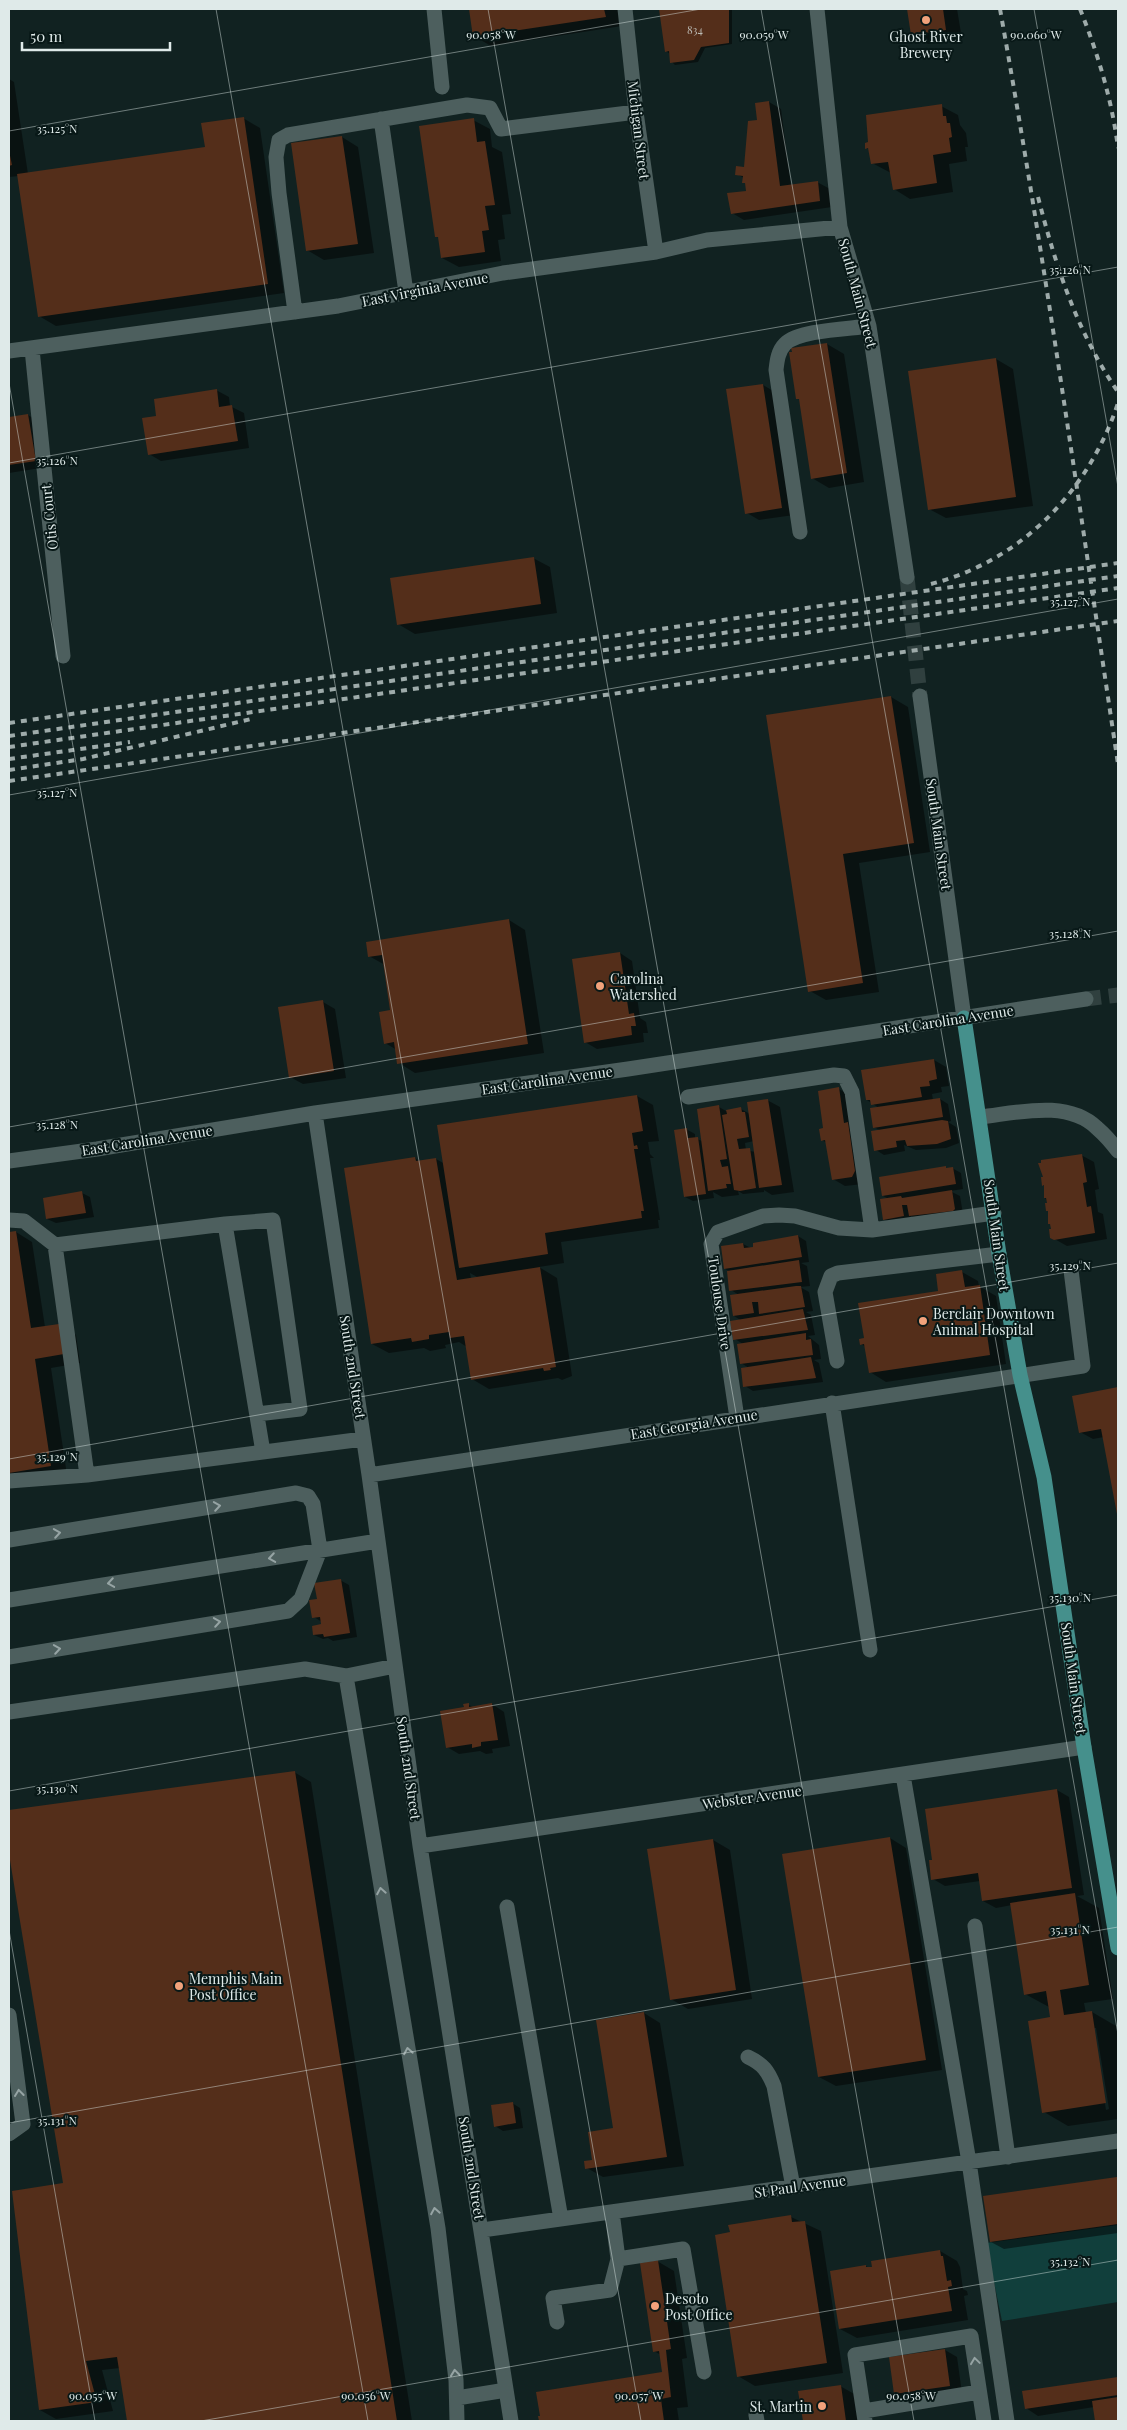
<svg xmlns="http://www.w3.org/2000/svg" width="1127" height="2430" viewBox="0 0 1127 2430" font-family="'Playfair Display',serif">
<rect width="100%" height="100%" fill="#112221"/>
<path fill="#113f3c" d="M1118,2225V2302L1002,2321L986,2243Z"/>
<path fill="#0007" fill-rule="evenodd" d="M470,9H619L622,26L491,46L474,36Z
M660,9H732V44L705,48L698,62L675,65L672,62L670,54L666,51Z
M908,9H957L962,39L928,44L912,34Z
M9,79L14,82L28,174L206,148L243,118L260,128L284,293L56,326L39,316L19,176L9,177Z
M769,102L781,109L791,186L817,182L830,189L832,207L744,220L732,213L748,192L744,178L737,174L745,168L758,121Z
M941,106L958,115L960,125L966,133L968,147H965L967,161L949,164L953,192L910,199L894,189L891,173L872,163L870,150L867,148Z
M473,120L490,129L492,147L502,152L511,214L502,215L505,239L498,240L501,261L459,267L442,258L439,238L436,236Z
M342,137L358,147L374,253L324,260L307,250Z
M827,344L844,354L864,482L829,488L812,478L800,400L797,398Z
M996,359L1013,369L1033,506L946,518L929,509Z
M763,385L775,392L794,515L759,520L747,513Z
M216,390L229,397L230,406L244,413L249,448L161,461L149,454L158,417Z
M28,415L41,423L47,467L9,473V418Z
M533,558L550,567L557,613L415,634L398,624Z
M891,697L908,707L930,852L859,863L879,992L826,1000L810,991L767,716Z
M509,920L525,930L544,1053L415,1073L399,1063L397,1050L385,1043L392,1011L385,965L369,956Z
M620,953L632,961L640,1018L646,1022L648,1033H643L644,1042L597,1049L585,1042Z
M323,1002L335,1009L346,1078L303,1084L290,1077Z
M934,1060L946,1067L949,1086L941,1087L942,1092L932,1094L933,1100L940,1099L948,1104L951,1121L948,1122L956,1127L959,1143L946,1148L916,1150L904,1145L905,1151L884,1155L876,1150L881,1131L874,1127L879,1108L867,1100Z
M839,1089L851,1096L863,1184L845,1186L833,1179L827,1143L822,1140Z
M637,1096L653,1105L659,1141L648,1142L650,1154L654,1158H650L660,1220H658L659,1228L561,1242L564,1263L539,1267L557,1278L572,1376L562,1380L558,1378L489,1389L472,1379L467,1347L459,1342L445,1345L446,1348L430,1351L424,1348L389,1353L372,1344L415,1158L421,1162L436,1159L445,1164ZM470,1273L479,1278L471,1279Z
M767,1100L780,1107L794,1192L772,1195L764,1190V1192L743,1194L738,1191L739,1195L722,1197L713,1192L714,1198L693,1201L685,1197L686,1129L695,1134V1138L702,1141L719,1107L726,1111L741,1109L750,1114ZM754,1141L755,1152L746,1150L745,1143Z
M1081,1155L1094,1162L1099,1189L1095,1190L1098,1212L1103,1214L1107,1239L1067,1246L1051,1237L1053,1230L1049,1204L1045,1198L1046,1186L1043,1185Z
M942,1168H952L961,1173L963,1189L950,1191L960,1196L963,1214L918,1220L911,1216L912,1221L892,1224L884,1219L889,1199L883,1196Z
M82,1193L90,1197L94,1217L56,1223L47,1219Z
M16,1232L32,1242L45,1327L59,1325L76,1335L80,1363L51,1368L67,1475L9,1484V1233Z
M798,1236L806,1241L809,1262L801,1263L807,1266L810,1286L800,1287L809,1292L813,1311L806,1312L811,1315L815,1335L808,1336L819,1345L821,1359L814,1360L819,1363L823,1382L753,1391L745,1386L749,1368L741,1363L743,1344L735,1339L742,1321L734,1316L739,1295L731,1290V1272L725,1269L743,1244L751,1248Z
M962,1272L978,1281L979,1286L996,1296L1006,1364L886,1382L870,1372L866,1347L861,1344L865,1339L940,1292Z
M1118,1388V1512L1104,1437L1093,1439L1080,1432L1073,1397Z
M340,1580L349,1585L357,1637L333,1641L328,1638L323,1639L314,1635L322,1625V1622L314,1617L318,1600Z
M492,1704L504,1712L510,1746L492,1749L493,1753L486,1754L480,1751L459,1754L447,1747L469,1705L473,1707Z
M294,1772L311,1782L412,2421H128L120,2368L102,2370L113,2411L56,2419L40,2410L64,2184L9,1847V1811Z
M1057,1790L1069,1797L1084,1895L1077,1896L1099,1908L1113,1999L1084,2003L1086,2013L1092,2012L1116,2026L1118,2041V2119L1068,2126L1044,2112L1051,2018L1049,2007L1025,1994L1012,1905L996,1908L983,1901L980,1881L945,1886L933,1879ZM1093,2028H1096L1109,2109L1106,2110Z
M890,1838L906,1848L942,2070L836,2086L819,2077Z
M713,1840L730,1850L752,1999L688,2009L671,1999Z
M644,2013L660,2023L684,2166L603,2177L587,2168L594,2161L615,2130Z
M512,2103L520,2108L523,2128L503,2131L495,2126Z
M1117,2179L1118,2233L1004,2249L991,2242Z
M791,2217L821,2231L843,2373L755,2386L738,2376Z
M940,2251L957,2261L960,2267L963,2289L967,2291L968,2295L964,2296L968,2320L857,2338L840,2329L832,2272L866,2266L869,2268Z
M657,2261L674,2271L687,2358L682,2359L688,2407L677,2408L679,2421H540L539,2417L664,2374L661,2355L654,2351Z
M945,2350L957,2357L962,2393L908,2400L895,2393Z
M1118,2379V2421H1097L1094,2407L1038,2416L1026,2408L1023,2392Z
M840,2386L865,2400L868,2421H804L800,2392Z"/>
<path fill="#542e1a" d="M469,9H604L606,17L473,37Z
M659,9H729V43L701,47L694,60L670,63L669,51L665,52Z
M907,9H943L946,30L911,35Z
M769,101L780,186L818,181L820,201L731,214L727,193L746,191L745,183H742L743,176L735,175L736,166L744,167L748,121L757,120L755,103Z
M942,104L943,116H946L947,123H950L952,137L949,138L951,152L933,155L937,183L893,190L888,162L871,164L868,148L865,149V143L868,142L866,115Z
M244,117L268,284L38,317L17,174L205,147L201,123Z
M474,118L477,142L485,141L495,205L485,206L489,230L482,231L485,252L441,258L438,237H435L419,126Z
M342,136L358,244L306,251L291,143Z
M9,151L12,165L9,166Z
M827,343L847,473L811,479L799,399H796L789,352H792L791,348Z
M996,358L1016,497L928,510L908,371Z
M763,384L782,508L745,514L726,389Z
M217,389L219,407L232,405L238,441L148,455L142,418L156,416L154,399Z
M28,414L36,461L9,465V417Z
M534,557L541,604L397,625L390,578Z
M891,696L914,843L843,854L863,983L808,992L766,715Z
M509,919L528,1044L397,1064L394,1042L384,1044L379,1012L390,1010L382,955L368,957L366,942Z
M620,952L629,1014L634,1013L636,1026H631L632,1035L584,1043L572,959Z
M323,1000L334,1071L289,1078L278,1007Z
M934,1059L937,1079L929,1081L930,1086L920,1087L922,1097L871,1105L870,1100H866L861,1070Z
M839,1087L844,1123L848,1122L855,1171L852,1177L832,1180L825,1140L821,1141L819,1129L823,1128L818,1091Z
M637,1095L643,1131L632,1133L634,1146L637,1145L638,1149H634L644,1211H641L642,1218L545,1233L548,1254L459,1268L437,1125Z
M940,1098L943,1117L873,1128L870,1108Z
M768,1099L782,1185L759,1188L747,1102Z
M719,1105L727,1159L720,1160L722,1167L728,1166L731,1184H726L727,1188L708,1191L697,1109Z
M741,1107L742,1112H745L749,1137L737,1139L739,1149L750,1148L756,1188L740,1191L734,1190L722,1115L727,1114L726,1110Z
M942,1120L948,1121L951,1139L937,1144L907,1146L905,1140L896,1141L897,1147L874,1151L871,1131Z
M687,1128L688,1138L698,1137L706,1194L684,1197L674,1130Z
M1082,1154L1087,1182L1083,1183L1087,1207L1091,1206L1095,1233L1054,1240L1050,1238L1049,1229H1051L1050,1224H1048V1211H1046L1045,1203H1047L1046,1198H1044V1185L1042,1186L1041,1177H1043L1038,1163H1041V1160Z
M415,1157L416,1161L436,1158L457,1280L540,1267L556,1367L550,1368L551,1370L544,1371L543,1368L471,1380L464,1336L450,1338L449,1332L429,1335V1339L412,1342L411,1338L371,1344L344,1168Z
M946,1166V1168L953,1167L956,1184L882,1196L879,1177Z
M952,1190L955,1209L953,1211L909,1216L907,1205H902L904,1216L883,1220L880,1199L901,1196L902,1198Z
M82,1191L86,1213L46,1219L43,1198Z
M16,1231L31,1328L59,1324L64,1354L35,1359L51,1466L9,1473V1232Z
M798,1235L802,1257L724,1269L721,1246L743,1243L744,1248L753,1247V1243Z
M799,1260L802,1282L729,1291L727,1271Z
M962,1270L965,1287L980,1285L990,1355L869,1373L864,1344L860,1345L859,1339L864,1338L858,1303L938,1291L936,1274Z
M796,1286H801L805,1307L759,1314L758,1302H752L754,1313L733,1316L730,1295Z
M803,1309L808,1330L733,1340L730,1321Z
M806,1333V1340L811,1339L813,1355L740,1364L737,1344Z
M811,1357L816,1378L743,1387L741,1368Z
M1118,1387V1514H1117L1101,1429L1079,1433L1072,1396Z
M341,1579L350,1633L324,1637L323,1634L313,1635L312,1626L321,1624L320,1617L312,1618L309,1600L317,1599L314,1583Z
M469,1703V1707L492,1703L498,1740L481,1742V1746L472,1748V1744L446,1748L440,1711L464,1707L463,1704Z
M295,1771L397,2421H127L117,2357L86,2361L97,2402L39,2410L12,2191L63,2183L9,1854V1810Z
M1057,1789L1072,1888L982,1901L978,1873L931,1880L929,1860H932L925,1809Z
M890,1837L926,2060L818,2077L782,1854Z
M713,1839L736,1990L670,2000L647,1849Z
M1075,1893L1089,1985L1060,1990L1064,2015L1092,2011L1106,2103L1042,2113L1028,2021L1050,2017L1046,1991L1024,1995L1010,1903Z
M644,2012L667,2157L585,2169L584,2161L592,2160L588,2132L613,2128L596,2020Z
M513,2102L516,2123L494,2127L491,2105Z
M1117,2177L1118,2224L990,2242L983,2196Z
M791,2215L792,2222L805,2221L827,2363L737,2377L715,2235L730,2232L728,2225Z
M940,2250L941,2256H943L947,2281L951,2280L952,2286L948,2287L952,2311L839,2329L830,2271L866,2265V2267H872L871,2261Z
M658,2260L671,2349L666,2350L671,2397L661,2399L664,2421H539L538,2416H540L536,2392L662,2372L659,2351L653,2352L640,2263Z
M945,2349L950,2386L894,2394L889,2357Z
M1118,2377V2395L1025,2409L1022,2391Z
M841,2385L846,2421H803L798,2391Z
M1118,2397V2421H1095L1092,2401Z"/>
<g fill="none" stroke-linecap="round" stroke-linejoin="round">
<path stroke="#30403f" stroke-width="15" stroke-dasharray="15 8" stroke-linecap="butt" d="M907,577L920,696
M1086,999L1118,995"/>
<path stroke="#4d5f5e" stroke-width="15" d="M434,9L442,87
M625,9L636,112L656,252
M817,9L840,227L869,326L907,577
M381,119L406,292
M295,312L279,193L276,157L279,140L288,135L467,105L490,108L501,129L636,112
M32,349L63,656
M9,351L338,306L503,273L656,252L707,240L840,227
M800,532L776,370C777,361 778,351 785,344C799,330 849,329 869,326
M920,696L964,1018
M688,1097L834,1075L844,1076L852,1092L872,1230
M315,1113L369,1475L420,1846L511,2421
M980,1117C1017,1113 1067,1099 1097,1128C1105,1135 1112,1143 1118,1151
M9,1161L97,1149L315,1113L628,1069L1086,999
M9,1220L24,1221L55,1245L87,1475L363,1439
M225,1224L273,1220L300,1409L257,1414
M55,1245L225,1224L263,1452
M837,1361L825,1292L831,1276L838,1273L999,1254
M832,1403L870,1650
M737,1418L711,1244L718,1232L763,1216L779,1215L795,1216L839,1228L872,1230L994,1213
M369,1475L1083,1366L1071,1270
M9,1481L87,1475
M9,1540L296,1493L308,1496L313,1504L320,1550L301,1599L288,1611L9,1657
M9,1600L378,1541
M346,1676L395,1666
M9,1712L305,1669L346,1676L438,2228L456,2380L457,2421
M903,1775L969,2162L1007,2421
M420,1846L1084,1747
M507,1907L561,2219
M975,1926L1008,2157
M9,2015L23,2124L9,2134
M748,2057C763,2064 768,2071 774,2086L793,2187
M612,2212L618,2259L683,2249L704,2372
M482,2230L1118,2141
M557,2322L553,2298L610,2290L618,2259
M457,2398L506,2390
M864,2411L979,2392
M756,2415L757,2421
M865,2421L855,2355L971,2336L984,2421"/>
<path stroke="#45908c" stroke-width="15" d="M964,1018L999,1254L1020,1375L1044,1477L1084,1747L1118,1948"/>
<path stroke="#9eabaa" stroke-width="4" stroke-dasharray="6 6" stroke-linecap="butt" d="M1000,9C1045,260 1080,512 1118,764
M1080,9C1098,54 1112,100 1118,148
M1038,197C1056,267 1077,332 1118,392
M931,584C1021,561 1089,491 1118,403
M9,723L1118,563
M9,736L1118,576
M9,747L1118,588
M9,759L130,742
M9,770L83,759L251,719
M9,781L1118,621"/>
</g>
<defs><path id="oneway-chevron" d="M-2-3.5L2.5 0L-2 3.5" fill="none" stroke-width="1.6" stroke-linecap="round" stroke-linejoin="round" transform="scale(1.25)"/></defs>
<g stroke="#96a4a4">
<use href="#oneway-chevron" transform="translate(217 1506) rotate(-9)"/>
<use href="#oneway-chevron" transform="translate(57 1533) rotate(-9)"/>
<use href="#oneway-chevron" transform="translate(272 1558) rotate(171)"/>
<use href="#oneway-chevron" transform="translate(111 1583) rotate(171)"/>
<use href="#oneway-chevron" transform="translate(217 1622) rotate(-9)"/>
<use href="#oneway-chevron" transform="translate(57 1649) rotate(-9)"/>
<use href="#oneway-chevron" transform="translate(381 1891) rotate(-100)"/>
<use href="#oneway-chevron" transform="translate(408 2051) rotate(-100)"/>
<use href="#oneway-chevron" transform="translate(19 2093) rotate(-97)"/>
<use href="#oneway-chevron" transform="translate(435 2211) rotate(-100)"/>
<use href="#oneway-chevron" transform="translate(975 2361) rotate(-98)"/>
<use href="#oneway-chevron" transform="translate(455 2373) rotate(-96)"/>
</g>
<path fill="none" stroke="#dfeae9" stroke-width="1" stroke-opacity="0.45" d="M216,9L641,2421M488,9L914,2421M761,9L1118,2034M1034,9L1118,487M9,131L701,9M9,383L368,2421M9,463L1118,267M9,795L1118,599M9,1127L1118,931M9,1459L1118,1263M9,1791L1118,1595M9,1930L95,2421M9,2123L1118,1927M201,2421L1118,2260"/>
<g fill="#f1a27b" stroke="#081817" stroke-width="2">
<circle cx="926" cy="20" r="5"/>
<circle cx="600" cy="986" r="5"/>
<circle cx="923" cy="1321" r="5"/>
<circle cx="179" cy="1986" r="5"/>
<circle cx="655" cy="2306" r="5"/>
<circle cx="822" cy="2406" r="5"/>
</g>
<g text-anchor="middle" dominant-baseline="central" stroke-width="4" stroke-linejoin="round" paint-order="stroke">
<g font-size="11" fill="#bcbbb5">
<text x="695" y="29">834</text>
</g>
<g font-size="14" fill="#dfeae9" stroke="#081817" text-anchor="start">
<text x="926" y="36" text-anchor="middle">Ghost River<tspan x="926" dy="16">Brewery</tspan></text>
<text x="610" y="978">Carolina<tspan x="610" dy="16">Watershed</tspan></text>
<text x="933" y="1313">Berclair Downtown<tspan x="933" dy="16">Animal Hospital</tspan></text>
<text x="189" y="1978">Memphis Main<tspan x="189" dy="16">Post Office</tspan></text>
<text x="665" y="2298">Desoto<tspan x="665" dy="16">Post Office</tspan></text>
<text x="812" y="2406" text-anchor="end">St. Martin</text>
</g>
<g font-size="14" fill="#dfeae9" stroke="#081817">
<text transform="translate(639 130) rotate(83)">Michigan Street</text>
<text transform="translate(425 289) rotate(-11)">East Virginia Avenue</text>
<text transform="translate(858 293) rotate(75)">South Main Street</text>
<text transform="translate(49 517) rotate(-96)">Otis Court</text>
<text transform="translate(939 834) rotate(82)">South Main Street</text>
<text transform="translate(948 1020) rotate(-9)">East Carolina Avenue</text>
<text transform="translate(547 1080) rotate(-8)">East Carolina Avenue</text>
<text transform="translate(147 1140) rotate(-9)">East Carolina Avenue</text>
<text transform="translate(997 1235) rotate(82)">South Main Street</text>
<text transform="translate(720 1303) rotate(82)">Toulouse Drive</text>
<text transform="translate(353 1367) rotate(81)">South 2nd Street</text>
<text transform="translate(694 1424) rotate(-9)">East Georgia Avenue</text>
<text transform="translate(1074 1678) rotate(82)">South Main Street</text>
<text transform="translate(409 1768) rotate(82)">South 2nd Street</text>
<text transform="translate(752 1797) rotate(-8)">Webster Avenue</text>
<text transform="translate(472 2168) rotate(81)">South 2nd Street</text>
<text transform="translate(800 2186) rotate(-8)">St Paul Avenue</text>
</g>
</g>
<g font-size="12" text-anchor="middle" fill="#dfeae9" stroke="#081817" stroke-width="4" stroke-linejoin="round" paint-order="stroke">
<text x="491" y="39">90.058°W</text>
<text x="764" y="39">90.059°W</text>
<text x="1036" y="39">90.060°W</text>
<text x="57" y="133">35.125°N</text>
<text x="1070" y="274">35.126°N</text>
<text x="57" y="465">35.126°N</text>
<text x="1070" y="606">35.127°N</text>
<text x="57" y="797">35.127°N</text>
<text x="1070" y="938">35.128°N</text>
<text x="57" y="1129">35.128°N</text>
<text x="1070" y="1270">35.129°N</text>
<text x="57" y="1461">35.129°N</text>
<text x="1070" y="1602">35.130°N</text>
<text x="57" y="1793">35.130°N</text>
<text x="1070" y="1934">35.131°N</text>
<text x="57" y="2125">35.131°N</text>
<text x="1070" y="2266">35.132°N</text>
<text x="93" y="2400">90.055°W</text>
<text x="366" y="2400">90.056°W</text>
<text x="639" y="2400">90.057°W</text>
<text x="911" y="2400">90.058°W</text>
</g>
<rect width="1127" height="2430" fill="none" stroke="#dfeae9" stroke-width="20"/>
<path d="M22 42v8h148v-8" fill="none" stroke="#dfeae9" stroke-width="2.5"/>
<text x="30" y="42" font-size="15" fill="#dfeae9" stroke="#081817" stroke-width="4" paint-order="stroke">50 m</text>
</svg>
